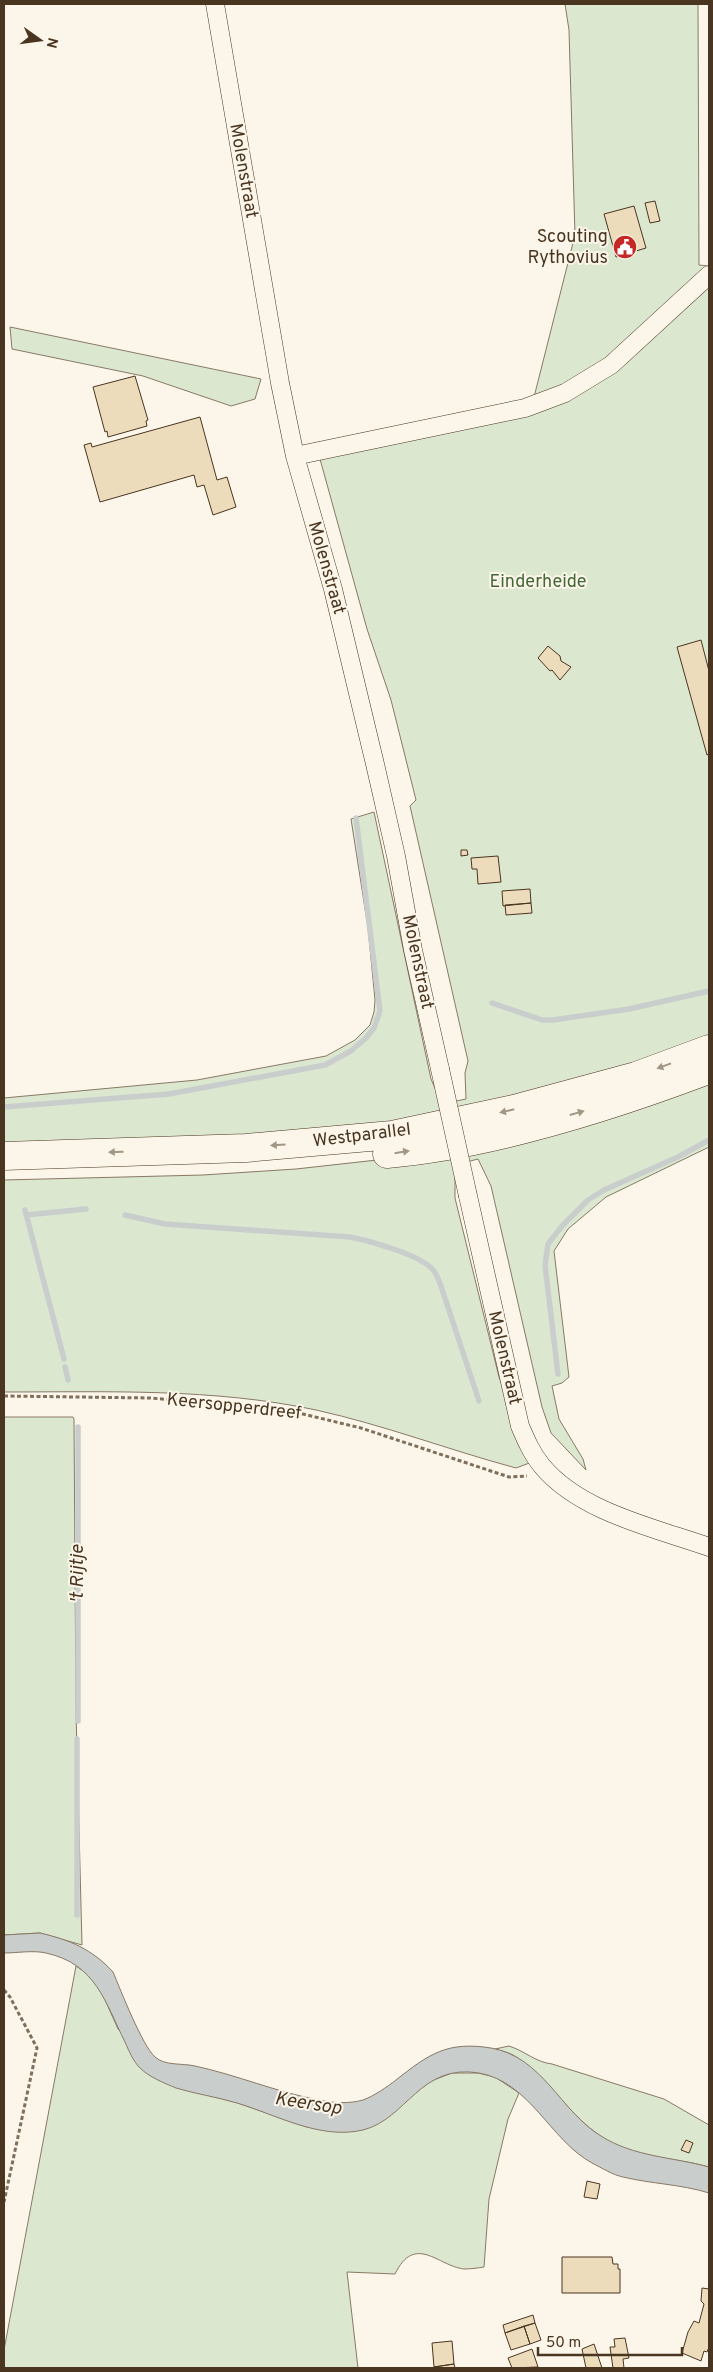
<svg xmlns="http://www.w3.org/2000/svg" width="713" height="2372" viewBox="0 0 713 2372" font-family="Overpass,sans-serif">
<rect width="100%" height="100%" fill="#fbf6e9"/>
<path fill="#dce7d0" stroke="#887966" d="M565,4H698L699,265L709,266V1042L621,1074L347,1133L4,1150V1098L197,1080L326,1056L355,1040L370,1025L374,1012L375,1000L368,928L351,819L374,812L431,1079L442,1104L466,1099L465,1073L468,1061L410,806L416,800L391,700L367,629L320,459L531,409L575,235L569,30Z
M10,327L261,379L255,399L231,406L143,376L12,349Z
M709,1076V1147L606,1197L568,1229L554,1251L569,1377L562,1383L552,1386L559,1419L583,1459L586,1470L551,1433L542,1407L491,1186L478,1159L455,1165V1198L499,1377L532,1462L516,1468C449,1450 384,1425 316,1410C213,1388 108,1392 4,1392V1180L203,1175L296,1169L395,1158Z
M4,1417H73L74,1419L76,1712L82,1945L40,1933L4,1935Z
M76,1966L92,1977L102,1993L118,2029L176,2087L235,2102L307,2127L409,2097L431,2081L452,2073H478L495,2077L519,2093L508,2119L489,2199L484,2267C478,2268 470,2269 464,2269C438,2266 415,2233 395,2274L347,2272L358,2368H4V2350Z
M509,2046C525,2051 535,2062 552,2064L664,2099L709,2125V2167C673,2157 631,2158 600,2136C569,2114 547,2079 516,2057C511,2053 502,2051 495,2049Z"/>
<path fill="#c9cecd" stroke="#887966" d="M40,1933C70,1940 92,1949 113,1972C121,1991 142,2045 155,2057C165,2066 182,2063 195,2066C237,2075 276,2092 319,2100C333,2103 349,2104 363,2100C374,2096 387,2087 396,2080C429,2054 447,2041 491,2048C543,2057 560,2111 601,2136C634,2157 673,2157 709,2167V2193C680,2184 652,2184 623,2177C613,2175 602,2168 592,2163C550,2140 530,2082 479,2073C420,2063 407,2119 363,2130C320,2140 277,2115 237,2103C217,2097 196,2094 176,2088C164,2083 149,2077 140,2068C133,2061 129,2051 125,2042C105,2002 96,1964 46,1953C33,1950 17,1953 4,1953V1935Z"/>
<g fill="none" stroke-linecap="round" stroke-linejoin="round">
<path stroke="#c9cecd" stroke-width="5.5" d="M492,1003L542,1020H553L629,1009L709,991
M4,1107L169,1094L325,1065L351,1051L366,1038L374,1028L380,1011L356,818
M25,1210L64,1359
M26,1215L86,1209
M125,1215L165,1224L350,1237C370,1241 422,1255 434,1271C437,1275 439,1281 441,1286L479,1401
M65,1367L68,1380
M558,1374L545,1265L548,1244L562,1226L588,1200L604,1190L678,1157L709,1140
M78,1427V1721
M77,1739V1915"/>
</g>
<path fill="#ecdcbc" stroke="#4a3520" d="M655,201L660,221L650,223L645,203Z
M634,206L646,248L616,257L604,214Z
M135,376L148,420L146,421L147,426L108,437L107,431L105,432L93,387Z
M200,417L217,480L227,477L236,507L213,515L204,485L197,487L194,475L100,502L84,445L91,443L92,447Z
M701,640L709,671V754L707,755L677,647Z
M548,646L560,656L561,661L571,667L560,680L552,670L550,671L538,658Z
M461,850H467L468,855L461,856Z
M498,856L501,882L478,884L477,869H472L471,858Z
M530,889L531,903L503,906L502,891Z
M531,903L532,913L506,915L505,905Z
M686,2140L693,2143L689,2153L681,2150Z
M587,2181L600,2184L597,2199L584,2197Z
M562,2257H612L613,2264H618V2269H620V2293H562Z
M702,2288L709,2289V2347L707,2352L704,2351L701,2361L682,2353L688,2332L694,2321L699,2323L704,2304L701,2301Z
M533,2315L535,2323L505,2333L503,2325Z
M535,2323L541,2340L530,2344L524,2326Z
M524,2326L530,2344L511,2350L505,2333Z
M625,2338L629,2358L623,2359L624,2368H613L610,2347H615L614,2339Z
M452,2341L454,2364L434,2367L432,2343Z
M594,2344L602,2368H586L582,2349Z
M532,2349L538,2367L512,2368L508,2358Z
M454,2364L455,2368H434V2367Z"/>
<g fill="none" stroke-linecap="round" stroke-linejoin="round">
<g stroke="#4a3520" stroke-width="19">
<path id="minor" d="M215,4L280,383L295,456L333,589L375,764L396,856L413,950L440,1069
M295,456L525,408L565,393L611,365L709,275
M468,1196L520,1426C526,1440 532,1454 542,1466C580,1512 655,1528 709,1547"/>
</g>
<g stroke="#4a3520" stroke-width="29">
<path id="primary" d="M387,1154C490,1145 607,1108 703,1072
M4,1156L246,1148L392,1135L514,1109L636,1076L709,1049"/>
</g>
<path stroke="#7f6f5c" stroke-width="3" stroke-dasharray="4 2.5" stroke-linecap="butt" d="M4,1396L150,1398L282,1409L361,1428L509,1477L527,1476
M4,1990L10,1997L37,2048L4,2202"/>
<use href="#minor" stroke="#fbf6e9" stroke-width="18"/>
<use href="#primary" stroke="#fbf6e9" stroke-width="28"/>
<g stroke="#4a3520" stroke-width="19" stroke-linecap="butt">
<path id="minor-bridge" d="M440,1069L468,1196"/>
</g>
<use href="#minor-bridge" stroke="#fbf6e9" stroke-width="18"/>
</g>
<defs><path id="oneway-solid" d="M-6-.8H1V-3.2L6.5 0L1 3.2V.8H-6Z" transform="scale(1.25)"/></defs>
<g fill="#a29684">
<use href="#oneway-solid" transform="translate(664 1066) rotate(160)"/>
<use href="#oneway-solid" transform="translate(507 1111) rotate(167)"/>
<use href="#oneway-solid" transform="translate(577 1113) rotate(-16)"/>
<use href="#oneway-solid" transform="translate(278 1145) rotate(176)"/>
<use href="#oneway-solid" transform="translate(116 1152) rotate(178)"/>
<use href="#oneway-solid" transform="translate(402 1152) rotate(-9)"/>
</g>
<defs>
<g id="civic-disc" transform="scale(1.25)"><circle r="9.5" fill="#c62828" stroke="#fbf6e9"/><path d="M-.6-6.5H3V-4.5H.6V-3L4-1V1h2V6H-6V1h2V-1L-.6-3ZM-1.2 2.5V6h2.4V2.5Z" fill="#fff"/></g>
</defs>
<g fill-rule="evenodd">
<use href="#civic-disc" x="625" y="247"/>
</g>
<g text-anchor="middle" dominant-baseline="central" stroke-width="4" stroke-linejoin="round" paint-order="stroke">
<g font-size="18" fill="#4a3520" stroke="#fbf6e9">
<text transform="translate(243 171) rotate(80)">Molenstraat</text>
<text transform="translate(326 568) rotate(74)">Molenstraat</text>
<text transform="translate(417 962) rotate(78)">Molenstraat</text>
<text transform="translate(362 1136) rotate(-7)">Westparallel</text>
<text transform="translate(504 1358) rotate(77)">Molenstraat</text>
<text transform="translate(234 1407) rotate(6)">Keersopperdreef</text>
</g>
<g font-size="18" fill="#4a3520" stroke="#fbf6e9" text-anchor="end">
<text x="608" y="237">Scouting<tspan x="608" dy="21">Rythovius</tspan></text>
</g>
<g font-size="18" fill="#436837" stroke="#fbf6e9">
<text x="538" y="582">Einderheide</text>
</g>
<g font-size="19" font-style="italic" fill="#4a3520" stroke="#fbf6e9">
<text transform="translate(78 1574) rotate(-90)">'t Rijtje</text>
<text transform="translate(308 2104) rotate(9)">Keersop</text>
</g>
</g>
<rect width="713" height="2372" fill="none" stroke="#4a3520" stroke-width="10"/>
<g transform="translate(40 40) rotate(104)" stroke="#fbf6e9" stroke-width="4" paint-order="stroke">
<path d="M0-4L9 19L0 12L-9 19Z" fill="#4a3520"/>
<text y="-8" font-size="14" font-weight="bold" text-anchor="middle" fill="#4a3520">N</text>
</g>
<path d="M538 2347v8h144v-8" fill="none" stroke="#4a3520" stroke-width="2.5"/>
<text x="546" y="2347" font-size="15" fill="#4a3520" stroke="#fbf6e9" stroke-width="4" paint-order="stroke">50 m</text>
</svg>
